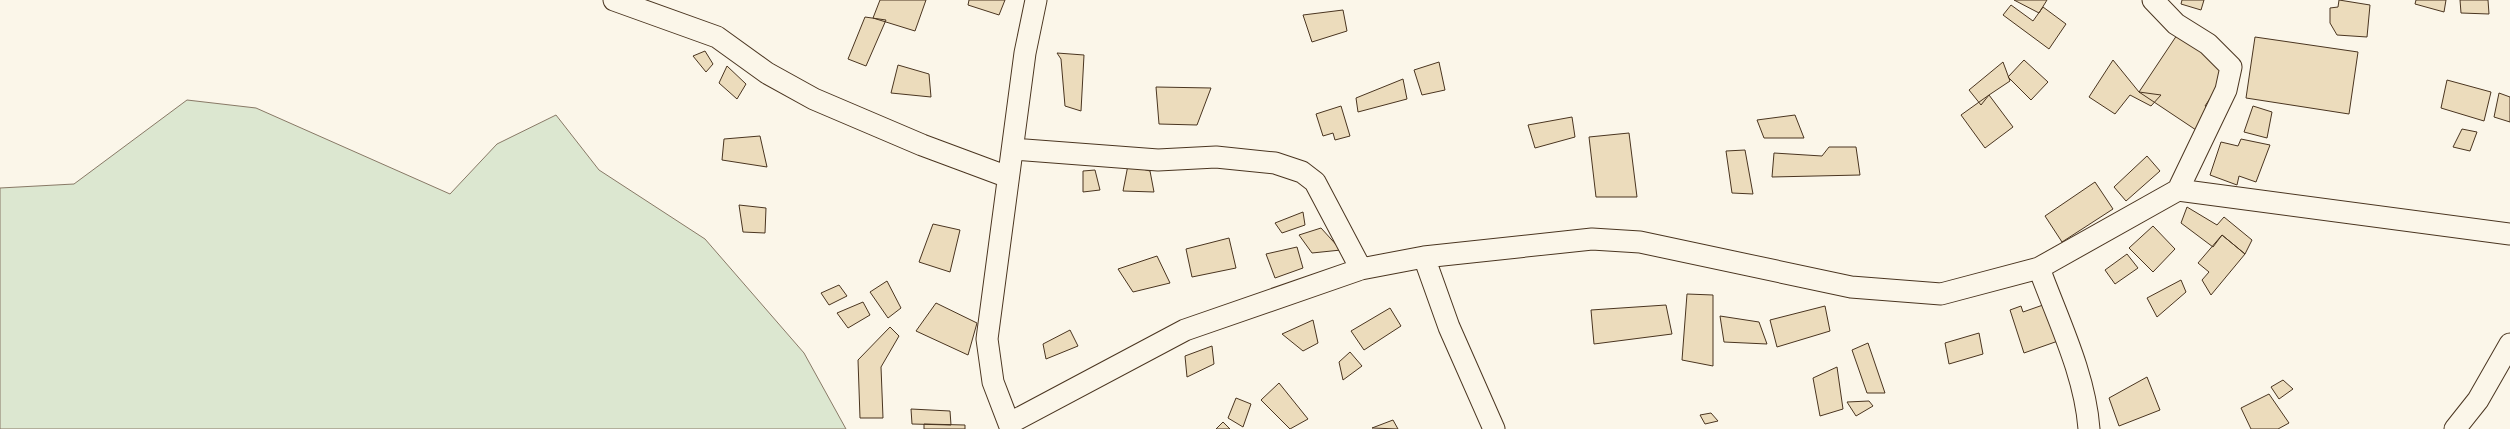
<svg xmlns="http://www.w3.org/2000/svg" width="2510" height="429" viewBox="0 0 2510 429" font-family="'Roboto Condensed',sans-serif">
<rect width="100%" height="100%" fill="#fbf6e9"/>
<path fill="#dce7d0" stroke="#887966" d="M187,100L256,108L450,194L497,144L556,115L599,170L705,239L804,353L846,429H0V188L74,184Z"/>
<path fill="#ecdcbc" stroke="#4a3520" d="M880,0H926L915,31L873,18Z
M969,0H1005L999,15L968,5Z
M2014,0H2047L2039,13Z
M2182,0H2204L2201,10L2181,4Z
M2339,0L2370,5L2367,37L2337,35L2330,23V8L2338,7Z
M2416,0H2446L2444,12L2415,4Z
M2460,0H2488L2489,14L2461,13Z
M2011,5L2033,21L2043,7L2066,24L2049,49L2003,15Z
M1343,10L1347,31L1312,42L1303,15Z
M865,17L886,20L866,66L848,59Z
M2179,32L2231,67L2205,106L2216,114L2202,134L2139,92Z
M2255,37L2358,52L2349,114L2246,98Z
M705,51L713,64L706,72L693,56Z
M1057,53L1084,55L1081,111L1065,106L1061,59Z
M2024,60L2048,82L2031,100L2008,77Z
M2113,60L2139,92L2161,95L2151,106L2130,95L2115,114L2089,97Z
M1439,62L1445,90L1422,95L1414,70Z
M2003,62L2010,81L1989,95L1981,105L1969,90Z
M898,65L929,74L931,97L891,93Z
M727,66L746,84L737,99L719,83Z
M1403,79L1407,99L1358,112L1356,98Z
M2447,80L2491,92L2484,121L2441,108Z
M1156,87L1211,88L1197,125L1159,124Z
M2499,93L2510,97V122L2494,117Z
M1989,95L2013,127L1985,148L1961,115Z
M1341,106L1350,136L1335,140L1333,133L1323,136L1316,114Z
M2253,106L2272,112L2267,138L2244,132Z
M1795,115L1804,138H1764L1757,120Z
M1572,117L1575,137L1535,148L1528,125Z
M2462,129L2477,132L2470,151L2453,147Z
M1629,133L1637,197H1596L1589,137Z
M760,136L767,167L722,160L724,139Z
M2241,139L2270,145L2256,182L2239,176L2237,185L2210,175L2221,142L2238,146Z
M1829,147H1856L1860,175L1772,177L1774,153L1822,156Z
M1745,150L1753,194L1732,193L1726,151Z
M2147,156L2160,171L2126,201L2114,187Z
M1128,165L1150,171L1154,192L1123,191Z
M1095,170L1100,190L1083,192V171Z
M2095,182L2113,209L2062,242L2045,216Z
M739,205L766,208L765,233L743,232Z
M2187,207L2217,225L2224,217L2252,240L2245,254L2222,235L2213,247L2181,223Z
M1303,212L1305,225L1282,233L1275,223Z
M933,224L960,230L950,272L919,262Z
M2153,226L2175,249L2153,272L2129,248Z
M1321,228L1341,250L1312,253L1299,235Z
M2222,235L2245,254L2211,295L2202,280L2209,272L2198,263Z
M1229,238L1236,268L1192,277L1186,249Z
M1297,247L1303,268L1275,278L1266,254Z
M2127,254L2138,268L2115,284L2105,270Z
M1157,256L1170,283L1133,292L1118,269Z
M2181,280L2186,292L2157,317L2147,298Z
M887,281L901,308L888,318L870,292Z
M839,285L847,296L829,305L821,293Z
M1687,294L1713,295V366L1682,360Z
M863,302L870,315L848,328L837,313Z
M936,303L977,323L968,355L916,331Z
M1666,305L1672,334L1594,344L1591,310Z
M2043,305L2058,341L2024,353L2010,310L2021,306L2023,312Z
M1825,306L1830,331L1777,347L1770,320Z
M1390,308L1401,326L1364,350L1351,331Z
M1720,316L1759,322L1767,344L1724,342Z
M1313,320L1318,343L1303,351L1282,334Z
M890,327L899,336L881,367L883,418H860L858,360Z
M1070,330L1078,346L1046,359L1043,344Z
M1979,333L1983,354L1949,364L1945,343Z
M1868,343L1885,393H1867L1852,350Z
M1212,346L1214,364L1187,377L1185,356Z
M1350,352L1362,366L1343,380L1339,362Z
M1837,367L1843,409L1820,416L1813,378Z
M2147,377L2160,410L2119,426L2109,398Z
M2283,380L2293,389L2279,399L2271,387Z
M1279,383L1308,419L1290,429L1261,400Z
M2269,394L2289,423L2278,429H2251L2241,408Z
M1236,398L1251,404L1243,427L1228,418Z
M1869,401L1873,406L1856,416L1847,402Z
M911,409L950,411L951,425L912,424Z
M1711,413L1718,421L1705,424L1700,415Z
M1393,420L1398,429L1372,428Z
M1223,422L1230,429H1216Z
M924,424L965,425V429H924Z"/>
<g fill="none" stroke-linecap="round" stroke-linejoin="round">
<g stroke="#4a3520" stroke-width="23">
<path id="minor" d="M614,0L717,37L767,73L814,99L922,145L1008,177
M1013,149L1158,160L1216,157L1275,163L1302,172L1315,182L1361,269
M2178,190L2510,234
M1424,257L1449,327L1494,429
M2039,268C2058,320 2085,374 2089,429
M1010,423L1185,330L1361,269L1424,257L1592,239L1640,242L1851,287L1941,294L2039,268L2178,190L2226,90L2231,67L2208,44L2176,24L2153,0
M1011,429L993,382L987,339L1025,53L1036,0
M2455,429L2478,400L2510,344"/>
</g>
<use href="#minor" stroke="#fbf6e9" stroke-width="21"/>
</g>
</svg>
